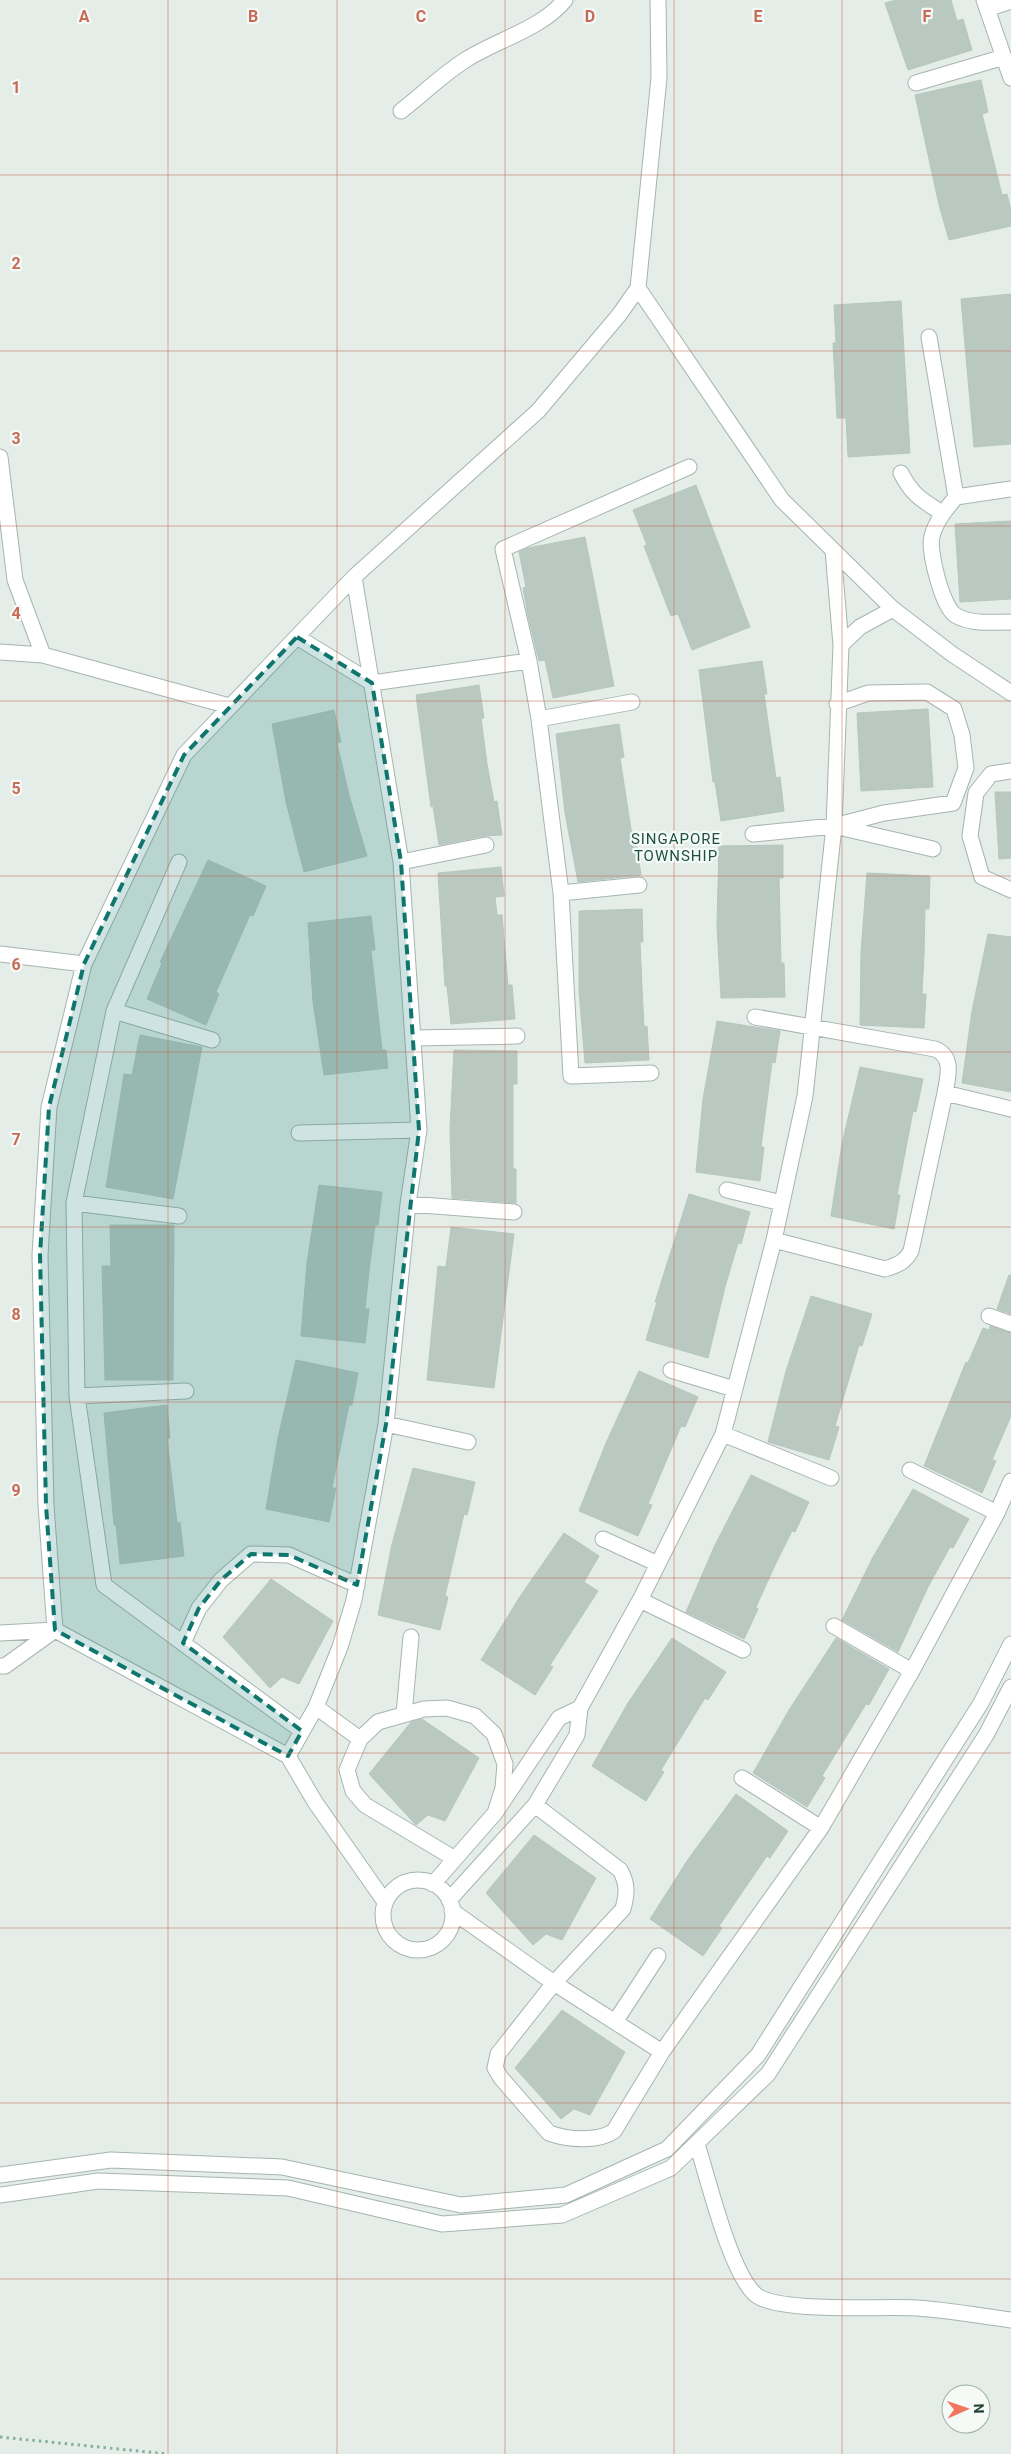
<svg xmlns="http://www.w3.org/2000/svg" width="1011" height="2454" viewBox="0 0 1011 2454" font-family="Roboto,sans-serif">
<rect width="100%" height="100%" fill="#e4ede8"/>
<path fill="#b9c8c1" stroke="#b6c7bf" d="M896,0H951L957,21L963,19L972,50L908,70L885,3Z
M981,80L988,112L982,114L1002,195L1007,194L1011,210V226L949,240L939,205L915,95Z
M1011,294V444L974,447L961,299Z
M901,301L910,453L848,457L846,418H837L833,343H836L834,305Z
M696,485L750,627L692,650L678,614L671,616L644,546L647,545L633,510Z
M1011,521V599L960,602L955,524Z
M585,537L614,686L553,698L545,660L539,661L528,616L523,588L526,587L519,552L528,548Z
M762,661L767,694H764L776,778L780,777L784,811L721,821L715,782H713L699,670Z
M479,685L484,718H481L487,764L494,802L497,801L502,835L484,836L439,845L433,806L431,807L416,695Z
M928,709L933,787L861,791L857,713Z
M334,710L341,742L337,743L349,795L367,856L304,872L286,802L272,724Z
M619,724L624,757L620,758L633,842L636,841L641,875L578,882L565,813L556,734Z
M995,792H1011V858L999,859Z
M783,845V878H779L781,963H784L785,997L721,998L717,925L719,846Z
M208,860L266,886L253,916L250,915L216,992L219,994L206,1025L147,999L162,963L160,962Z
M501,867L504,896L495,897L497,915H502L508,985H512L515,1019L451,1024L447,986H445L438,873Z
M867,873L930,876L929,909H925L924,955L922,994H926L924,1028L860,1025L861,952Z
M642,909L643,942H640L642,988L644,1027L647,1026L649,1060L585,1063L579,991V911Z
M371,916L375,950H371L382,1050H386L388,1068L324,1075L313,1002L308,923Z
M988,934L1011,937V1092L962,1083L972,1011Z
M717,1021L780,1031L775,1063L772,1062L761,1147H764L760,1181L696,1172L703,1099Z
M140,1035L202,1047L173,1199L106,1187L124,1074L132,1075Z
M454,1050L517,1051V1084H513V1169H516V1203L452,1198L450,1130Z
M860,1067L923,1079L916,1112L913,1111L897,1195H900L894,1229L831,1216L842,1144Z
M319,1185L382,1192L378,1225H375L369,1271L365,1309H369L365,1343L301,1336L307,1263Z
M689,1194L750,1212L741,1244L738,1243L725,1287L708,1358L646,1340L657,1302H655Z
M110,1225H174L173,1380H105L102,1266H111Z
M451,1227L514,1234L494,1388L427,1380L438,1266L446,1267Z
M1009,1275H1011V1314L997,1309Z
M811,1296L872,1314L862,1346L859,1345L835,1426L839,1427L829,1460L768,1442L786,1371Z
M990,1326L1011,1333V1416L992,1460L996,1461L982,1493L924,1466L966,1362L968,1363L983,1328L989,1330Z
M296,1360L358,1373L352,1405H349L332,1488H336L329,1522L266,1509L278,1438Z
M639,1371L698,1397L685,1427L681,1426L648,1504L652,1505L638,1536L579,1511L606,1443Z
M167,1405L170,1438H167L177,1523L180,1522L184,1556L120,1564L116,1525H114L104,1413Z
M413,1468L475,1482L467,1515L464,1514L445,1596L448,1597L440,1630L378,1615L392,1544Z
M751,1475L809,1502L795,1532L792,1531L776,1563L756,1607L758,1609L744,1639L686,1612L715,1545Z
M913,1489L969,1519L953,1548L950,1547L928,1587L898,1652L842,1620L873,1557Z
M564,1533L599,1556L584,1582L598,1591L550,1665L553,1667L535,1695L481,1660L519,1598Z
M271,1579L333,1621L299,1684L282,1677L270,1688L223,1637Z
M672,1638L726,1672L708,1700L705,1698L661,1770L664,1772L646,1801L592,1766L628,1703Z
M836,1638L889,1669L869,1705L866,1704L822,1776L825,1778L807,1807L753,1773L789,1710Z
M422,1719L479,1758L445,1821L428,1815L416,1825L369,1774L411,1722Z
M736,1794L788,1831L770,1858L767,1856L719,1926L722,1928L703,1956L650,1919L689,1858Z
M534,1835L596,1878L562,1940L546,1934L533,1945L486,1893Z
M562,2010L625,2052L590,2115L574,2109L561,2119L515,2068Z"/>
<g fill="none" stroke-linecap="round" stroke-linejoin="round">
<g stroke="#a6b5af" stroke-width="17">
<path id="minor" d="M984,0L1011,78
M987,9L1011,1
M916,83L1004,57
M401,111C423,94 444,73 467,59C499,39 541,29 565,0
M638,288L782,500L893,609L952,654L1011,693
M929,337L956,497
M0,457L15,580L43,655L229,706
M901,473C912,495 922,500 942,513
M1011,489L956,497C946,509 936,521 932,536C928,550 942,606 955,615C972,625 992,622 1011,622
M833,550L841,645
M297,637L372,683L529,661
M0,652L43,655
M539,719L632,702
M1011,771L991,774L976,793L970,836L982,877L1011,890
M834,826L884,813L953,803L966,768L962,735L954,709L927,692L868,693L837,704
M753,834L834,826L933,849
M179,862L114,1011L74,1203L77,1396L104,1585L302,1731
M401,862L486,845
M561,893L639,885
M0,954L84,964
M114,1011L212,1040
M755,1017L935,1049C954,1057 948,1076 945,1093L1011,1109
M413,1038L517,1036
M651,1073L571,1076L561,893L539,719L529,661L503,549L689,467
M299,1133L419,1130
M727,1190L782,1203
M74,1203L179,1216
M408,1204L514,1212
M774,1240L885,1269C898,1265 905,1262 911,1251L945,1093
M989,1316L1011,1324
M671,1370L734,1389
M77,1396L186,1391
M386,1424L468,1442
M723,1434L831,1478
M910,1470L997,1513
M603,1539L658,1564
M640,1600L743,1650
M834,1626L912,1671
M55,1630L46,1505L40,1255L49,1107L84,964L184,755L354,577L538,411L619,315L638,288L659,78L658,0
M0,1633L55,1630L288,1756L315,1802L385,1902
M183,1643L199,1608L221,1580L251,1554L289,1555L357,1585
M0,1666H5L55,1630
M316,1707L360,1739
M404,1714L411,1637
M288,1756L316,1707L340,1647L354,1600L386,1424L408,1204L419,1130L401,862L354,577
M742,1778L821,1828
M535,1805L620,1870C628,1884 627,1894 623,1909L554,1983L498,2054L495,2068L501,2078L549,2133C568,2140 598,2142 614,2131L662,2052L821,1828L912,1671L997,1513L1011,1481
M455,1859L365,1805L353,1791L347,1770L360,1739L378,1722L424,1709L447,1708L475,1716L494,1734L505,1764L503,1788L495,1813
M383 1915a35 35 0 1 1 70 0a35 35 0 1 1-70 0Z
M433,1884L495,1813L559,1718L580,1708
M449,1900L535,1805L577,1735L580,1708L640,1600L723,1434L774,1240L805,1096L834,826L841,645L860,627L893,609
M452,1911L554,1983L662,2052
M615,2022L658,1956
M697,2144C708,2178 730,2273 756,2295C778,2313 883,2306 917,2308C948,2310 980,2316 1011,2320
M0,2175L111,2160L282,2167L461,2205L566,2195L667,2149L758,2055L981,1703L1011,1644
M0,2195L98,2181L288,2188L442,2224L562,2215L671,2168L768,2074L986,1735L1011,1687"/>
</g>
<path stroke="#85b19f" stroke-width="3" stroke-dasharray="2.5 4" stroke-linecap="butt" d="M0,2437L168,2454"/>
<use href="#minor" stroke="#fff" stroke-width="15"/>
</g>
<path fill="#0f766e" fill-opacity="0.2" stroke="#0f766e" stroke-width="4" stroke-dasharray="10 6" stroke-linejoin="round" d="M297,637L372,683L401,862L419,1130L386,1424L357,1585L289,1555L251,1554L221,1580L199,1608L183,1643L302,1731L288,1756L55,1630L46,1505L40,1255L49,1107L84,964L184,755Z"/>
<path fill="none" stroke="#c76b57" stroke-width="1" stroke-opacity="0.55" d="M168,0V2454M337,0V2454M505,0V2454M674,0V2454M842,0V2454M0,175H1011M0,351H1011M0,526H1011M0,701H1011M0,876H1011M0,1052H1011M0,1227H1011M0,1402H1011M0,1578H1011M0,1753H1011M0,1928H1011M0,2103H1011M0,2279H1011"/>
<g text-anchor="middle" dominant-baseline="central" stroke-width="4.5" stroke-linejoin="round" paint-order="stroke">
<g font-size="15" letter-spacing="1" fill="#1f5141" stroke="#f5faf7">
<text x="676" y="839">SINGAPORE<tspan x="676" dy="17">TOWNSHIP</tspan></text>
</g>
</g>
<g font-size="16" text-anchor="middle" font-weight="bold" fill="#c76b57" stroke="#f5faf7" stroke-width="4.5" stroke-linejoin="round" paint-order="stroke">
<text x="84" y="22">A</text>
<text x="253" y="22">B</text>
<text x="421" y="22">C</text>
<text x="590" y="22">D</text>
<text x="758" y="22">E</text>
<text x="927" y="22">F</text>
<text x="16" y="93">1</text>
<text x="16" y="269">2</text>
<text x="16" y="444">3</text>
<text x="16" y="619">4</text>
<text x="16" y="794">5</text>
<text x="16" y="970">6</text>
<text x="16" y="1145">7</text>
<text x="16" y="1320">8</text>
<text x="16" y="1496">9</text>
</g>
<g transform="translate(966 2409) rotate(88)"><circle r="24" fill="#f5faf7" stroke="#a1afa9"/>
<path d="M0-4L9 19L0 12L-9 19Z" fill="#f0765f"/>
<text y="-8" font-size="14" font-weight="bold" text-anchor="middle" fill="#233f35">N</text>
</g>
</svg>
